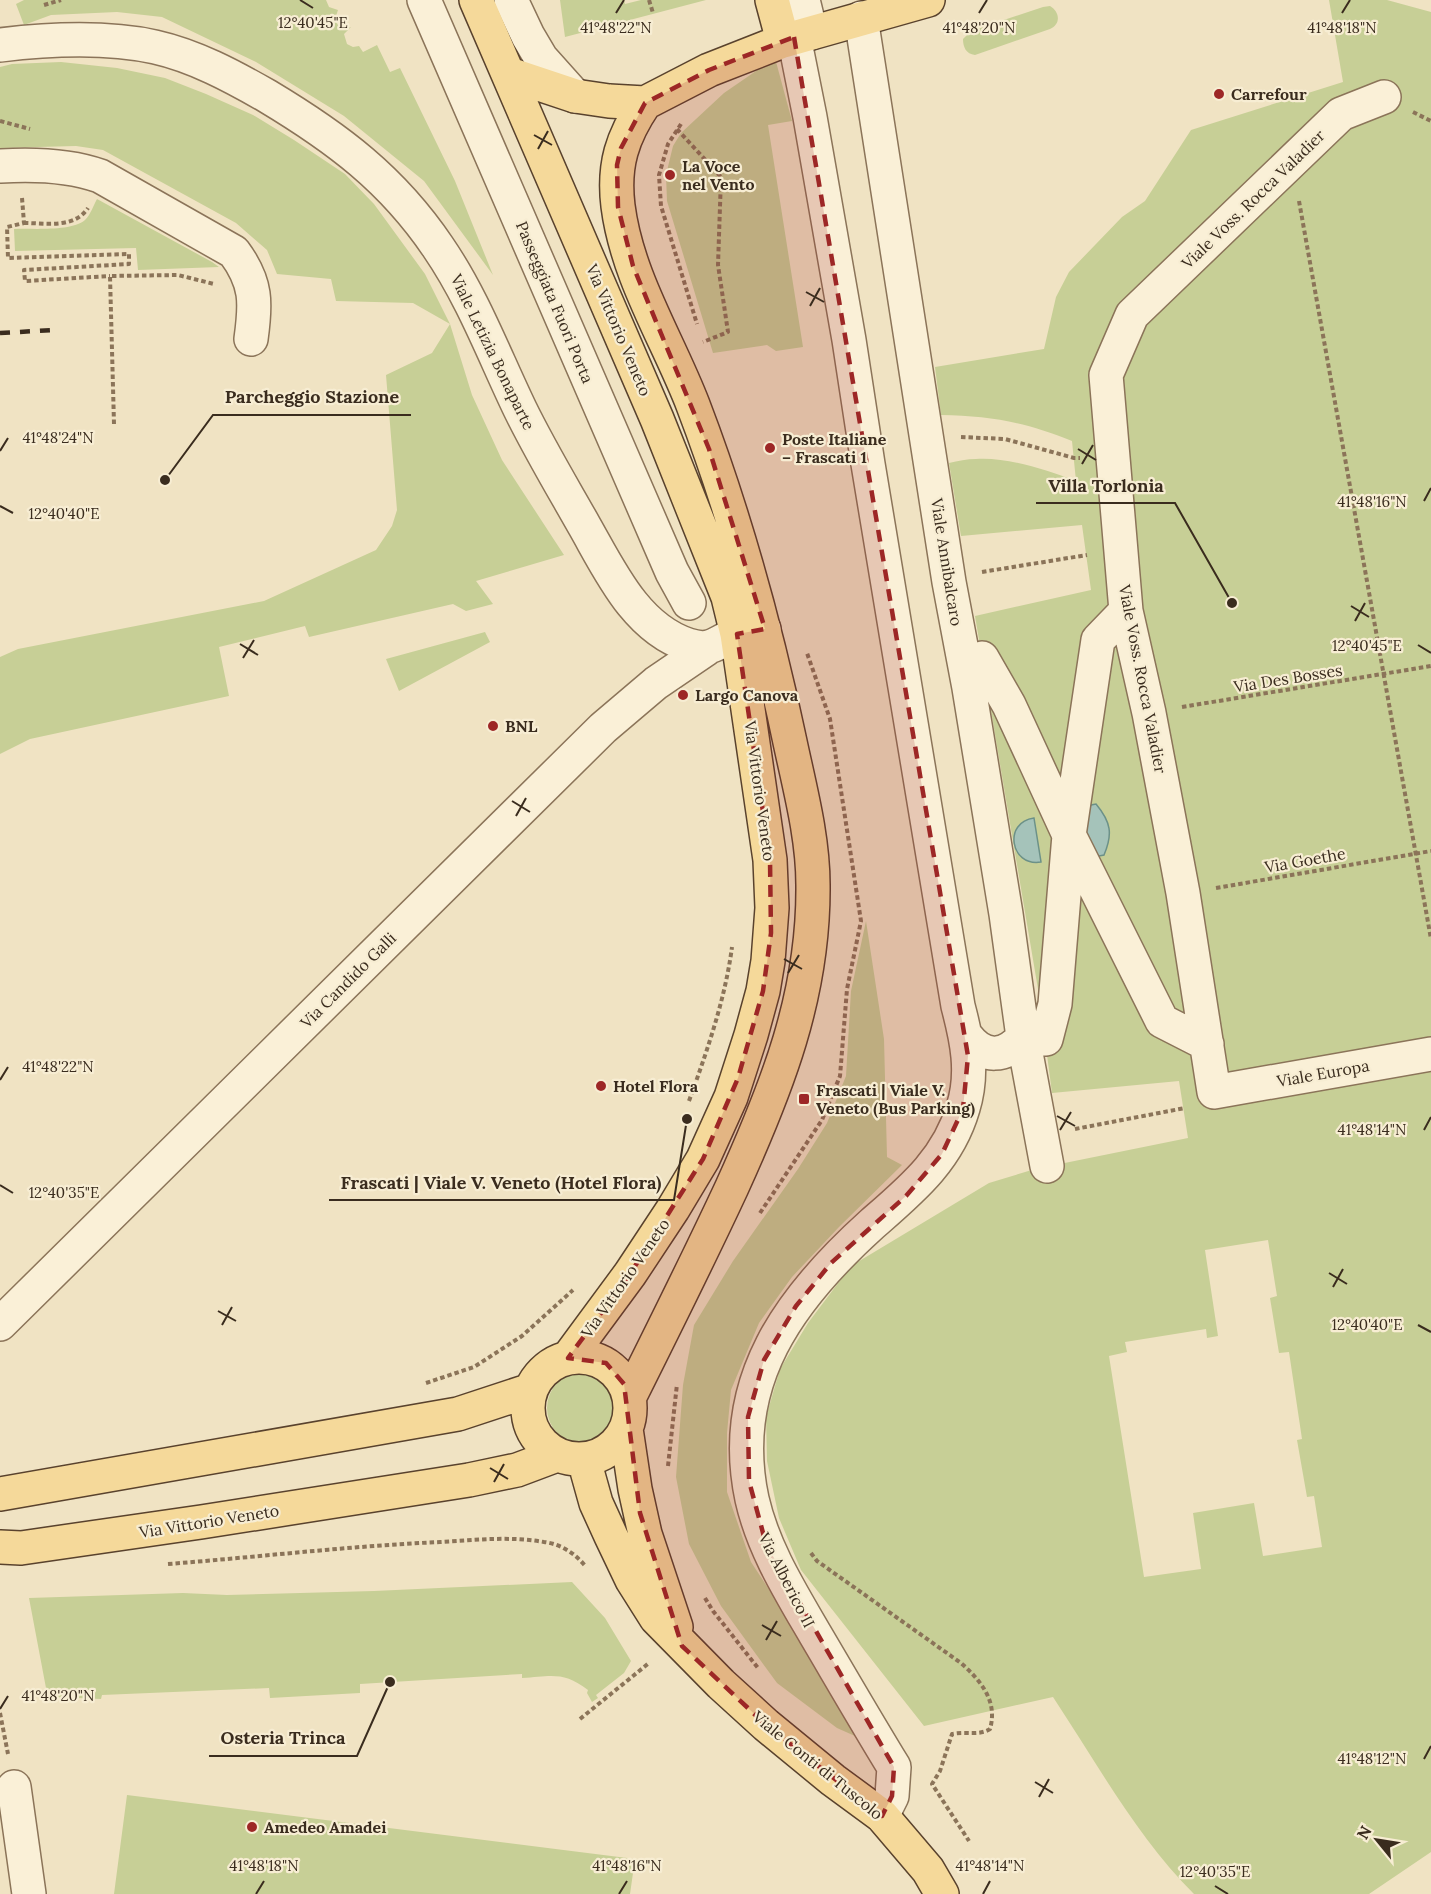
<svg xmlns="http://www.w3.org/2000/svg" width="1431" height="1894" viewBox="0 0 1431 1894" font-family="Lora,serif">
<rect width="100%" height="100%" fill="#f0e3c3"/>
<path fill="#c7cf96" fill-rule="evenodd" d="M24,0H326L329,7L338,10L335,19C337,27 343,30 351,27L344,34L347,44L353,47L359,46L363,52L377,45L390,72L400,68L455,181L493,275L424,181L344,116L256,62L162,17L117,12L51,15L24,25L16,4Z
M560,0H624L625,4L641,0H706L565,37Z
M1329,0H1387L1431,12V1852L1369,1894H1194C1139,1840 1096,1762 1053,1697L924,1726L801,1570L779,1518L767,1461L766,1417L780,1369L808,1323L851,1266L989,1183L1035,1169L1188,1138L1179,1081L1052,1093L1040,1001L975,616L1091,590L1082,525L961,536L949,463C958,461 967,459 976,459C1009,457 1046,470 1076,481L1072,441C1025,422 991,416 941,415L935,367L1044,349L1056,297L1069,272L1122,217L1145,201L1191,130L1343,82ZM1268,1240L1277,1296L1270,1298L1279,1353L1289,1352L1302,1439L1297,1440L1307,1497L1314,1496L1322,1547L1263,1556L1254,1503L1193,1513L1201,1569L1144,1577L1109,1356L1127,1352L1125,1342L1206,1329L1207,1338L1218,1336L1205,1250Z
M1050,6C1060,12 1061,24 1050,29L975,55C966,54 963,47 963,39L971,31L1043,7Z
M775,58L792,121L768,125L803,347L776,351L767,345L713,353L667,201L666,175L673,146L681,133L724,93Z
M61,62L117,68L165,78L206,94L253,115L294,140L345,174L374,204L425,274L450,324L472,395L502,460L564,555L476,581L493,604L466,611L453,604L309,637L305,626L219,647L229,696L30,739L0,754V657L18,649L264,601L376,550L392,526L397,510L386,375L432,353L450,324L413,303L336,301L331,279L277,274L267,250L236,223L103,150L76,146L0,148V67L12,64Z
M97,199L212,262L219,267L138,270L136,248L15,251L14,229C32,228 71,232 85,220C91,214 93,206 97,199Z
M485,632L490,642L399,691L386,659Z
M866,921L884,1039L887,1157L902,1165L839,1227L792,1277L759,1323L731,1390L727,1433V1492L751,1562L834,1688L882,1748L837,1728L777,1683L721,1606L689,1544L676,1477L683,1385L694,1325L733,1261L798,1169L827,1123L846,1076L851,991Z
M547 1408a36 36 0 1 1 72 0a36 36 0 1 1-72 0Z
M572,1582L605,1618L631,1661L624,1673L596,1695L598,1698L592,1702L587,1693L588,1690C564,1671 551,1676 522,1678V1674L360,1684V1693L270,1698L269,1688L102,1695L101,1699L54,1697L46,1688L29,1598L183,1593L227,1595L374,1591Z
M127,1795L635,1859L630,1894H114Z"/>
<path fill="#a5c3ba" stroke="#6c9188" stroke-width="1.5" d="M1096,804C1111,822 1113,834 1104,855L1099,856L1091,850L1083,823L1086,813L1091,805Z
M1034,818L1041,862C1010,867 1003,822 1034,818Z"/>
<g fill="none" stroke-linecap="round" stroke-linejoin="round">
<g stroke="#8b7459" stroke-width="36">
<path id="minor" d="M424,0L672,572L689,603
M511,0L528,36L541,58L575,96
M803,0L811,33
M861,18L949,582L969,688L1006,914L1023,1037C1005,1058 984,1059 967,1037
M794,37L810,117L849,340L868,464L958,1006C967,1040 974,1073 963,1108C948,1160 911,1190 872,1224C790,1298 727,1382 752,1499C763,1548 790,1591 815,1634C841,1678 867,1723 894,1767L892,1796L882,1816
M0,45C50,39 105,36 155,47C195,56 232,76 267,96C337,138 392,179 438,247C473,298 494,355 520,409C540,450 563,488 585,527C610,571 636,628 688,645C713,653 716,641 738,634C746,632 755,631 764,629
M1384,97L1341,114L1132,315L1106,375L1126,611L1149,713L1183,893L1214,1092L1431,1054
M0,166C33,164 69,165 100,176L234,252C257,283 256,303 251,339
M982,658L1009,705L1069,835L1162,1021L1207,1044
M1023,1037L1047,1166
M1046,1039L1055,1004L1069,835L1098,640L1126,611
M0,1324L603,728L656,683L706,649
M14,1787L29,1894"/>
</g>
<g stroke="#59422d" stroke-width="36">
<path id="major" d="M476,0L657,419L728,597L737,634L770,860L772,908L768,961L763,991L751,1035L731,1097L703,1159L673,1209L630,1274L568,1358
M772,0L783,41
M509,74L575,96L609,101L645,103L709,70L783,41L928,0
M528 1408a51 51 0 1 1 102 0a51 51 0 1 1-102 0Z
M629,1398C664,1328 699,1258 732,1187C777,1088 814,995 813,885C813,837 800,789 790,742C766,628 735,515 693,405C668,340 627,277 618,206C613,165 622,137 645,103
M626,1429L635,1489L645,1534L676,1627
M584,1460L596,1503L611,1536L632,1580L656,1618L721,1684L766,1725L833,1780L882,1816L928,1870L942,1894
M0,1494L458,1414L531,1390
M0,1547L21,1548L201,1522L469,1480L517,1470L557,1455"/>
</g>
<path stroke="#8b7459" stroke-width="4" stroke-dasharray="4.5 3" stroke-linecap="butt" d="M649,0L653,13
M44,5L61,0
M1413,112L1431,121
M0,121L30,129
M681,124L668,144L659,175L661,206L697,324
M677,129L721,177L718,265L728,332L703,342
M22,198L24,223L7,227L8,258L129,254V264L24,270L25,281L110,276
M1299,201L1431,939
M24,223C46,223 74,229 88,208
M114,424L110,276L178,275L214,284
M961,437L1005,439L1074,458H1080
M982,572L1087,555
M1182,707L1431,666
M1216,888L1431,851
M689,1101C707,1051 725,1000 732,947
M1075,1129L1185,1108
M760,1213L822,1120L840,1076L847,989L861,921L830,719L807,653
M426,1383L474,1367L522,1336L573,1290
M668,1466L677,1384
M811,1553L817,1561L961,1663C981,1681 998,1701 990,1729C979,1736 966,1731 952,1734L940,1771L932,1784L969,1841
M168,1564C259,1557 349,1546 440,1542C475,1540 509,1536 544,1542C561,1544 576,1554 586,1567
M705,1598L713,1611L758,1668
M0,1713L8,1754
M580,1719L649,1663"/>
<use href="#minor" stroke="#faf0d7" stroke-width="33"/>
<use href="#major" stroke="#f5d99a" stroke-width="33"/>
<path stroke="#3a2c1e" stroke-width="4.5" stroke-dasharray="10 10" stroke-linecap="butt" d="M0,333L54,330"/>
</g>
<path fill="#9d2726" fill-opacity="0.2" stroke="#9d2726" stroke-width="4.5" stroke-dasharray="12 8" stroke-linejoin="round" d="M794,37L968,1056L963,1109L942,1154L906,1196L831,1263L796,1306L764,1360L748,1417L749,1481L766,1544L894,1767L892,1796L882,1816L766,1725L682,1646L640,1513L624,1384L606,1363L568,1358L630,1274L703,1159L738,1078L763,991L771,933L770,860L737,634L765,629L709,449L633,266L618,207L617,165L621,148L645,103L709,70Z"/>
<path fill="none" stroke="#3a2c1e" stroke-width="2" d="M300,0L313,8M616,13L624,0M979,13L987,0M1342,13L1350,0M534,135L552,145M538,149L548,131M806,292L824,302M810,306L820,288M1078,449L1096,460M0,451L8,438M1082,464L1093,445M1424,501L1431,488M0,506L13,513M1351,606L1369,617M1355,621L1365,603M240,644L258,655M1418,645L1431,653M243,658L254,640M512,801L530,812M516,816L526,798M784,959L802,969M788,973L799,955M0,1080L8,1067M1057,1116L1075,1126M1060,1130L1071,1112M1424,1130L1431,1117M0,1185L13,1193M1329,1273L1347,1284M1333,1287L1343,1269M218,1311L236,1321M222,1325L232,1307M1418,1325L1431,1332M490,1468L508,1479M494,1482L504,1464M762,1625L781,1636M766,1640L777,1621M0,1709L8,1696M1424,1759L1431,1746M1035,1782L1053,1793M1039,1797L1049,1779M1215,1886L1228,1894M256,1894L264,1881M619,1894L627,1881M983,1894L990,1881"/>
<g fill="#9d2726" stroke="#f7edd3" stroke-width="2">
<circle cx="1219" cy="94" r="6"/>
<circle cx="670" cy="175" r="6"/>
<circle cx="770" cy="448" r="6"/>
<circle cx="683" cy="695" r="6"/>
<circle cx="493" cy="726" r="6"/>
<circle cx="601" cy="1086" r="6"/>
<rect x="798" y="1093" width="12" height="12" rx="3"/>
<circle cx="252" cy="1827" r="6"/>
</g>
<g text-anchor="middle" dominant-baseline="central" stroke-width="4.5" stroke-linejoin="round" paint-order="stroke">
<g font-size="16" font-weight="bold" fill="#3a2c1e" stroke="#f7edd3" text-anchor="start">
<text x="1231" y="94">Carrefour</text>
<text x="682" y="166">La Voce<tspan x="682" dy="18">nel Vento</tspan></text>
<text x="782" y="439">Poste Italiane<tspan x="782" dy="18">– Frascati 1</tspan></text>
<text x="695" y="695">Largo Canova</text>
<text x="505" y="726">BNL</text>
<text x="613" y="1086">Hotel Flora</text>
<text x="816" y="1090">Frascati | Viale V.<tspan x="816" dy="18">Veneto (Bus Parking)</tspan></text>
<text x="264" y="1827">Amedeo Amadei</text>
</g>
<g font-size="16" fill="#3a2c1e" stroke="#f7edd3">
<text transform="translate(1253 199) rotate(-44)">Viale Voss. Rocca Valadier</text>
<text transform="translate(555 302) rotate(67)">Passeggiata Fuori Porta</text>
<text transform="translate(619 330) rotate(67)">Via Vittorio Veneto</text>
<text transform="translate(493 352) rotate(64)">Viale Letizia Bonaparte</text>
<text transform="translate(947 562) rotate(81)">Viale Annibalcaro</text>
<text transform="translate(1288 678) rotate(-9)">Via Des Bosses</text>
<text transform="translate(1143 679) rotate(79)">Viale Voss. Rocca Valadier</text>
<text transform="translate(760 791) rotate(82)">Via Vittorio Veneto</text>
<text transform="translate(1305 860) rotate(-10)">Via Goethe</text>
<text transform="translate(348 980) rotate(-45)">Via Candido Galli</text>
<text transform="translate(1323 1073) rotate(-10)">Viale Europa</text>
<text transform="translate(625 1278) rotate(-55)">Via Vittorio Veneto</text>
<text transform="translate(209 1521) rotate(-9)">Via Vittorio Veneto</text>
<text transform="translate(787 1580) rotate(63)">Via Alberico II</text>
<text transform="translate(818 1765) rotate(39)">Viale Conti di Tuscolo</text>
</g>
</g>
<g font-size="15" text-anchor="middle" fill="#3a2c1e" stroke="#f7edd3" stroke-width="4.5" stroke-linejoin="round" paint-order="stroke">
<text x="313" y="28">12°40'45"E</text>
<text x="616" y="33">41°48'22"N</text>
<text x="979" y="33">41°48'20"N</text>
<text x="1342" y="33">41°48'18"N</text>
<text x="58" y="443">41°48'24"N</text>
<text x="1372" y="507">41°48'16"N</text>
<text x="64" y="519">12°40'40"E</text>
<text x="1367" y="651">12°40'45"E</text>
<text x="58" y="1072">41°48'22"N</text>
<text x="1372" y="1135">41°48'14"N</text>
<text x="64" y="1198">12°40'35"E</text>
<text x="1367" y="1330">12°40'40"E</text>
<text x="58" y="1701">41°48'20"N</text>
<text x="1372" y="1764">41°48'12"N</text>
<text x="264" y="1871">41°48'18"N</text>
<text x="627" y="1871">41°48'16"N</text>
<text x="990" y="1871">41°48'14"N</text>
<text x="1215" y="1877">12°40'35"E</text>
</g>
<path fill="none" stroke="#3a2c1e" stroke-width="2" d="M165 480L213 415H411M1232 603L1175 503H1036M687 1119L674 1200H329M390 1682L357 1756H209"/>
<g fill="#3a2c1e" stroke="#f7edd3" stroke-width="2">
<circle cx="165" cy="480" r="6"/>
<circle cx="1232" cy="603" r="6"/>
<circle cx="687" cy="1119" r="6"/>
<circle cx="390" cy="1682" r="6"/>
</g>
<g font-size="18" text-anchor="middle" font-weight="bold" fill="#3a2c1e" stroke="#f7edd3" stroke-width="4.5" stroke-linejoin="round" paint-order="stroke">
<text x="312" y="403">Parcheggio Stazione</text>
<text x="1106" y="492">Villa Torlonia</text>
<text x="501" y="1189">Frascati | Viale V. Veneto (Hotel Flora)</text>
<text x="283" y="1744">Osteria Trinca</text>
</g>
<g transform="translate(1377 1840) rotate(300)" stroke="#f7edd3" stroke-width="4.5" paint-order="stroke">
<path d="M0-4.5L10 22L0 15L-10 22Z" fill="#3a2c1e"/>
<text y="-9" font-size="16" font-weight="bold" text-anchor="middle" fill="#3a2c1e">N</text>
</g>
</svg>
